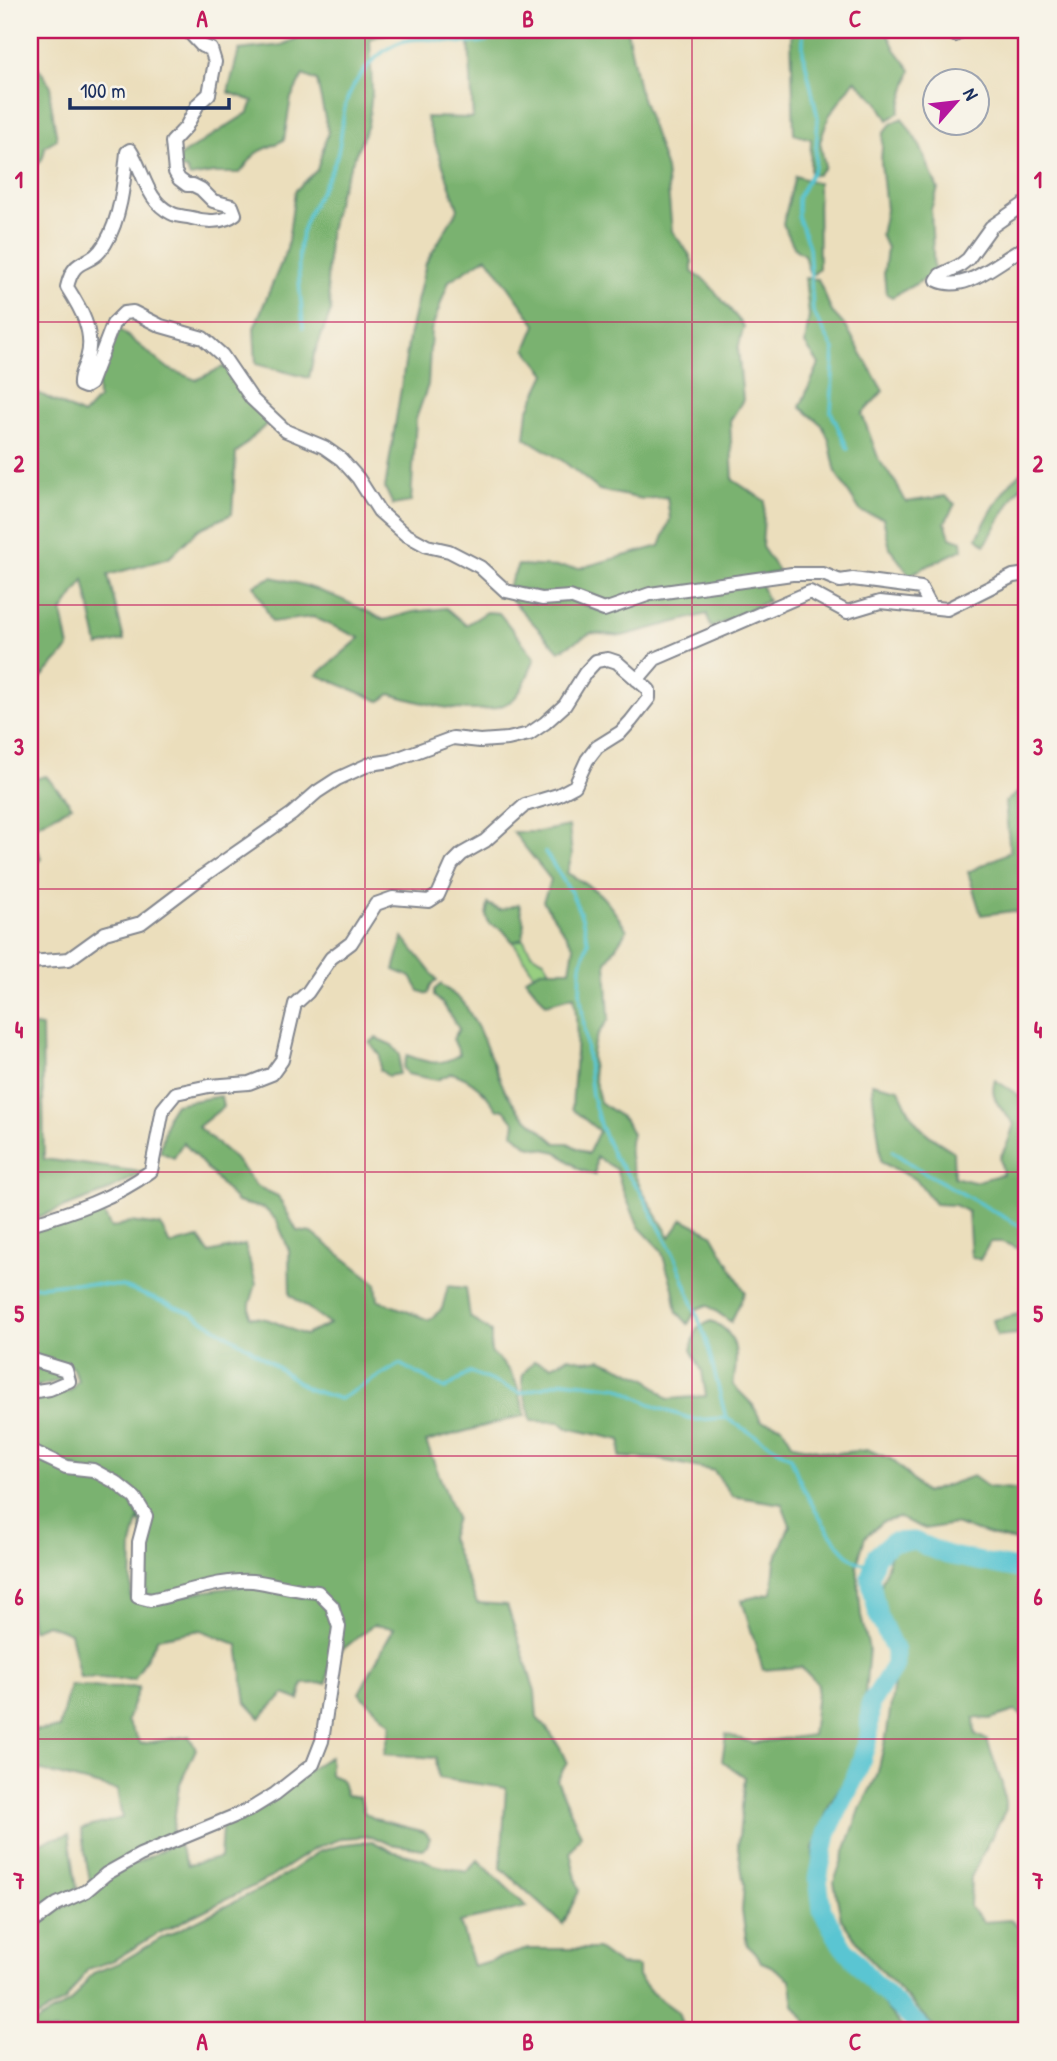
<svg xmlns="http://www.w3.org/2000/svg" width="1057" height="2061" viewBox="0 0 1057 2061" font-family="'Patrick Hand',sans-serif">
<rect width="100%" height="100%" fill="#f7f3e8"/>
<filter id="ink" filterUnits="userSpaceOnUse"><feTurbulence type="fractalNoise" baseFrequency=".0143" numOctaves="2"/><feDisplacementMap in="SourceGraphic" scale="14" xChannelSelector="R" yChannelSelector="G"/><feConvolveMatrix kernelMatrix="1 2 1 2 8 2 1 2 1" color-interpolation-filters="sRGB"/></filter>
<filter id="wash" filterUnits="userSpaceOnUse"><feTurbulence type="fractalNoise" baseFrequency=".00686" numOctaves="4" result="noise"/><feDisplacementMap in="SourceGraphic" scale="28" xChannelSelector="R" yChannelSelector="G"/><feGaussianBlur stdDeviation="1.57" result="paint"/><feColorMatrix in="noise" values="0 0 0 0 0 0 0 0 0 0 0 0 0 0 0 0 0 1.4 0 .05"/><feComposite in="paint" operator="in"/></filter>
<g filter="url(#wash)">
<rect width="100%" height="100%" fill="#ebdebc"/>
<path fill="#98cf81" stroke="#5a7f70" stroke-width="2" d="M523,939L532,954L544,960L550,970H541L534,974L513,942Z"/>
<path fill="#7ab26f" stroke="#4a7066" stroke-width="2" d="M316,30H398L370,39L372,92L368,125L339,193L329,235L327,284L331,311L314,355L309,378L256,364L254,328L287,249L295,191L317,170L328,132L317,81L303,75L291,98L284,140L256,153L240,173H213L190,177L186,169L178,168L180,156L249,112L253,101L228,92L239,50L282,45Z
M419,30H627L639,89L666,169L672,231L689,254L692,261V272L707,282L744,326L738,349L743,400L730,421L733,480L765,501L762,547L779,572L603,606L508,587L518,565L580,568L660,546L670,519L667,497L642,499L599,490L563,461L525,438L528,411L546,374L526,349L536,325L487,257L449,281L431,331L428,385L416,419L411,502L393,505L385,488L410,332L426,263L458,209L426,117L473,118L469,41Z
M791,30H886L895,49L911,70L899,112L888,120L877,101L855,80L829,116L820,142L825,167L817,175L810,174L811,139L794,134Z
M30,66H37L51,86L50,97L57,139L45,146C44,158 41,165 30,169Z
M902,118L920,146L938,189L931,209L934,274L892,297L886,293L884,273L887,248L881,235L886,210L881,162L883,134L891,124Z
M795,176L818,183L819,268L814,274L809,273L804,255L795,249L783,224Z
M805,278L818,279L832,312L847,328L883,391L862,414L879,460L896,483L906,502L945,496L955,504L945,522L950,537L962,541L963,549L913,573L912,579L890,548L883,518L861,512L836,473L829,440L822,425L800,407L819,364L805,344L809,316Z
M115,326L169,369L196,380L225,366L249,402L268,423L236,453L232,514L199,529L169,558L108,575L124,640L98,646L84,580L62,612L69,648L38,681V714L30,722V389L83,415L98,399L97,371Z
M1027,467V480L1015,494L985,545L977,538C991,511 1003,486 1027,467Z
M272,577C314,586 346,600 384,620L413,612L446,608L466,625L487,612L499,613L535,658C529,671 523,693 511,701C481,721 422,703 390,694L380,701L317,675L360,638L313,617L272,622L254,585Z
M759,580L768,601L711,628L707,614L622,636L591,633L559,651L507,595L570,600L606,613L653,597Z
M46,776L72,806L31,828L41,859L30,868V780Z
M1020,791L1027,797V917L1013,911L981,915L968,872L1010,852L1005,802Z
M569,826L572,856L567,873C602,892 605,897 627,930L606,962L609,1019C583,1049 592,1067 600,1102L625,1120L632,1134C620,1168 654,1208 670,1237L683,1219L712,1234L745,1292L731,1322L707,1305L697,1309L688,1324L677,1312L673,1288L661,1250L639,1227L623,1191L616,1169L596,1157L595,1175L579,1169L557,1152L528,1146L513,1133L515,1123L504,1109L497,1110C485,1092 473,1079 452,1073L437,1080L407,1074L403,1068L407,1055C427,1063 441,1067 460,1054L453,1039L459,1029L443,1004L434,996V990L441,984L464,1003L479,1030L505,1091L520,1112L556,1143H568L588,1154L599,1131L572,1109C574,1070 580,1036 574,996L546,1004L525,978L541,970H570L574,947L543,901L551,880L513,832H538Z
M488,904L500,910L519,904L524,923L523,939L513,942L502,929L489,924L486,916Z
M403,937L437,980L431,985L428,994L419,991L411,977L394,970Z
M30,1025L42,1027L44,1159L143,1172L106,1192L30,1220Z
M376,1038L392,1045L400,1055L399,1074L388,1076L380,1070V1055L370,1043Z
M995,1080L1020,1096L1024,1120L1027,1122V1252L1002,1242H990L980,1260L971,1256L968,1212L955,1205L935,1204L917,1180L881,1162C880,1135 873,1110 872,1083L899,1089C913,1124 921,1132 953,1151L954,1177L974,1182L1003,1174L1000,1158L1008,1142L1014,1124C1003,1110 988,1099 995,1080Z
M221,1096L223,1107L198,1127L234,1158L256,1186L278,1196L297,1231L312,1233L376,1283L378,1300L429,1320L442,1309L448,1286L466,1288L470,1317L491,1332V1352C517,1375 517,1382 525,1415L426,1442L456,1518L450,1538L477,1603L507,1605L535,1691L537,1718C550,1730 560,1746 567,1763L557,1780L581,1835L570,1853L579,1891L563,1924L501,1868L506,1788L438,1778L436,1758L384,1754L391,1724L359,1693L394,1628L373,1625L342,1650L334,1604L250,1576L154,1596L142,1594L143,1541L137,1496L30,1447V1396L70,1391L78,1380L72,1367L30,1355V1228L82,1217L100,1206L111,1228L130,1222L161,1226L170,1245L199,1238L209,1253L245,1245L256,1284L250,1304V1317C270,1316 286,1329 305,1335L330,1324L290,1295L289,1250L277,1221L265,1209L237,1202L183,1142L174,1158L160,1152L168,1115L175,1104Z
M1027,1307V1333L997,1336L993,1320L1019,1314Z
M711,1321C740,1333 738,1358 733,1385L753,1405L761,1421L782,1426L793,1445L835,1453L869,1450L893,1460L925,1493L973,1476L988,1487L1027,1490V1543L1000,1538L954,1524L925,1529L899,1518L882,1522L865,1537L857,1565L861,1616L869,1649L861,1738L848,1775L830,1803L813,1848L812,1895L822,1927L905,2031H813L794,2005L790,1979C780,1973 773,1965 761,1962L757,1954L747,1945L742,1911L744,1885L738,1847L745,1777L722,1761L726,1734L753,1743L812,1735L818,1684L801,1667L763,1670L742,1600L772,1593L775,1561L790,1525L782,1504L732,1496L714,1471L658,1459L620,1457L621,1440L567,1428L560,1422L531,1421C530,1409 519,1386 523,1375C525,1370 531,1365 534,1361L552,1366L569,1357L586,1361L601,1359L647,1379L668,1399L706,1396L702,1371L691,1350L697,1328Z
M30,1365L61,1374L62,1380L30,1388Z
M30,1456L65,1472L94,1478L113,1487L130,1501L139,1517L132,1545L131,1600L155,1604L192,1593L251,1585L296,1596L313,1597L322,1604L330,1616L334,1630L327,1683L303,1684L299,1700L284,1694L260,1718L246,1703L238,1645L201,1630L158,1638L134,1680L80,1677L70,1633L47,1624L32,1630L30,1617Z
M896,1539L973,1561L1027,1572V1718L1015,1711L990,1719L974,1718L975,1734L987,1740L1002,1784L1006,1809L971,1877L970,1907L984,1922L1010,1920L1027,1932V2031H938L868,1957L841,1919L834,1882L861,1807L877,1776L887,1732L897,1662L879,1591Z
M70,1685L103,1688L139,1687L127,1721L141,1744L189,1736L196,1749L179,1786L172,1836L90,1882L81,1829L122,1818L117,1790L30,1768V1731L59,1728Z
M330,1756V1775L341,1779L346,1795L360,1797L364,1812L375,1819L425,1832L430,1838L427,1846L422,1849L389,1844L372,1836L343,1838L314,1849L270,1878L157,1934L114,1960L88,1969L65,2001L30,2021V1929L109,1877L177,1842L188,1865L220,1858L222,1827Z
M30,1829L32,1845L69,1834L77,1889L37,1911L30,1902Z
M372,1841L391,1851L423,1859L434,1865L467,1872L478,1860L527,1907L460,1922L473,1966L528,1949H598L620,1965L638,1966V1976L652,1993L678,2012L684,2031H145L142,2026H131L121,2031H30V2026L70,2002L93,1973L119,1963L162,1938L276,1881L318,1852L345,1844Z"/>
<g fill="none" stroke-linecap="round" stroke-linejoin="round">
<path stroke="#5ac5d2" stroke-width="3.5" d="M803,30V52L818,118L815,167L798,197V216L809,247L813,312L834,350L831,412L848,449
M303,328C302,303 297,278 299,253C301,214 323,194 336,159C342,142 341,124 345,107C350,82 379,48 404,41C436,32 479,57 507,30
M545,852L572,894L582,918L588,942L581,964L580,991L592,1095L600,1125L614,1157L640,1191L675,1257L706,1339L726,1418
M892,1151L915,1167L1027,1230
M30,1287L71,1283L121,1286L191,1313L248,1347L308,1389L340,1399L400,1364L445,1389L470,1372L521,1393L564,1381L617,1387L658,1408L695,1420L726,1418L791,1457C799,1484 833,1549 858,1562C863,1564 868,1563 874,1563
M1023,1571L1027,1573"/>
<path stroke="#5ac5d2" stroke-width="19" d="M924,2031L872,1981L841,1944L822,1910L818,1879L827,1833L857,1773L869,1736L870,1705L895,1665V1651L878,1615L870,1578L876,1556L892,1542L914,1541L947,1555L1027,1571"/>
</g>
</g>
<g filter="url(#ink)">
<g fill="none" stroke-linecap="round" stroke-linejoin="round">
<g stroke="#83868d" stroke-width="16">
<path id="street" d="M187,30L202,46L211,49L215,62L209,94L198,104L186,127L172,142L175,172L179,179L187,185H193L201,189L213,201L232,206L235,214C223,223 205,222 192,218C185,216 178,217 171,213C146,201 144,171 130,150L127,152C124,182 121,218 105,244C89,270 75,253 67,287C81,309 95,332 87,359C84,370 79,374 80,385L85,387L90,384L113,324L124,313L133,312L161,326L203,338L222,355L252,399L286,431L324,447L341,459L358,478L379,511L405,534L427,546L449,551L480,567L506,591L542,599L570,597L604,610L650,594L792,574H823L840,581L853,579L921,588L931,607
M948,30L955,35L962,30
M1027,202L991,227L968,259L959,266L940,275L937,280C967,295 1000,258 1027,247
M637,680L655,659L810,592L847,612L880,602L947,609L1013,576L1027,574
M30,962L69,959L105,933L141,923L203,876L292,814L317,792L337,779L370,764L391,761L453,738L480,741L508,739L529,734L545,723L565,705L585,673L596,661L608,659L617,662L649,690V698L631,721L621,732L597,747L587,760L575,786L558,795L525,805L485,841L462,854L452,864L438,895L429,901L393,898L376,904L351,943L331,958L308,992L295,1004L282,1060L272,1074L249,1083L209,1086L176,1093L163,1109L151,1171C115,1198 72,1212 30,1224
M30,1359L66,1370L69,1381L50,1389L30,1392
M30,1450L66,1467L93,1470L115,1482L135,1498L146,1516L139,1542L138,1597L150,1600C181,1594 223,1578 253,1581C275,1584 296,1591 318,1592L332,1606L339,1627L322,1741L313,1764L275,1794L249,1810L140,1855L106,1874L86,1891L57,1904L30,1924"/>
</g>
<use href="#street" stroke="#fff" stroke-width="12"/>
</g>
</g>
<path fill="none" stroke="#c2185b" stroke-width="2" stroke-opacity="0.55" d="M365,30V2031M692,30V2031M30,322H1027M30,605H1027M30,889H1027M30,1172H1027M30,1456H1027M30,1739H1027"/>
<rect width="1057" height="2061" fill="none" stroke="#f7f3e8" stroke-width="77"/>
<g transform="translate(956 102) rotate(62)"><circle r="33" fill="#f7f3e8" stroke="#9fa5b1" stroke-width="2"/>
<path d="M0-5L12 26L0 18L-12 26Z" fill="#b5179e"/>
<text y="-10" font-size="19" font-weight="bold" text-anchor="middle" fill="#1b2f5e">N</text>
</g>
<path d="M70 98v10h159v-10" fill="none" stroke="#1b2f5e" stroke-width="3.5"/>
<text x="80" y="98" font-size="21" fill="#1b2f5e" stroke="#f7f3e8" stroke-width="5" paint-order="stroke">100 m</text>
<rect x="38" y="38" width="980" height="1984" fill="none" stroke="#c2185b" stroke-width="2.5"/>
<g font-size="23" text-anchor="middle" font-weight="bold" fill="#c2185b">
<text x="202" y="27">A</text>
<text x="528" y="27">B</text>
<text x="855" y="27">C</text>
<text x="19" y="188">1</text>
<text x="1038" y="188">1</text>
<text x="19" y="472">2</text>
<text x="1038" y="472">2</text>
<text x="19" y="755">3</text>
<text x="1038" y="755">3</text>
<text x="19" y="1038">4</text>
<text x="1038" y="1038">4</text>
<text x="19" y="1322">5</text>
<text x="1038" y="1322">5</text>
<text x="19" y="1605">6</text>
<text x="1038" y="1605">6</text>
<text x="19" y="1889">7</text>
<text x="1038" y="1889">7</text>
<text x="202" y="2050">A</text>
<text x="528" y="2050">B</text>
<text x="855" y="2050">C</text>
</g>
</svg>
